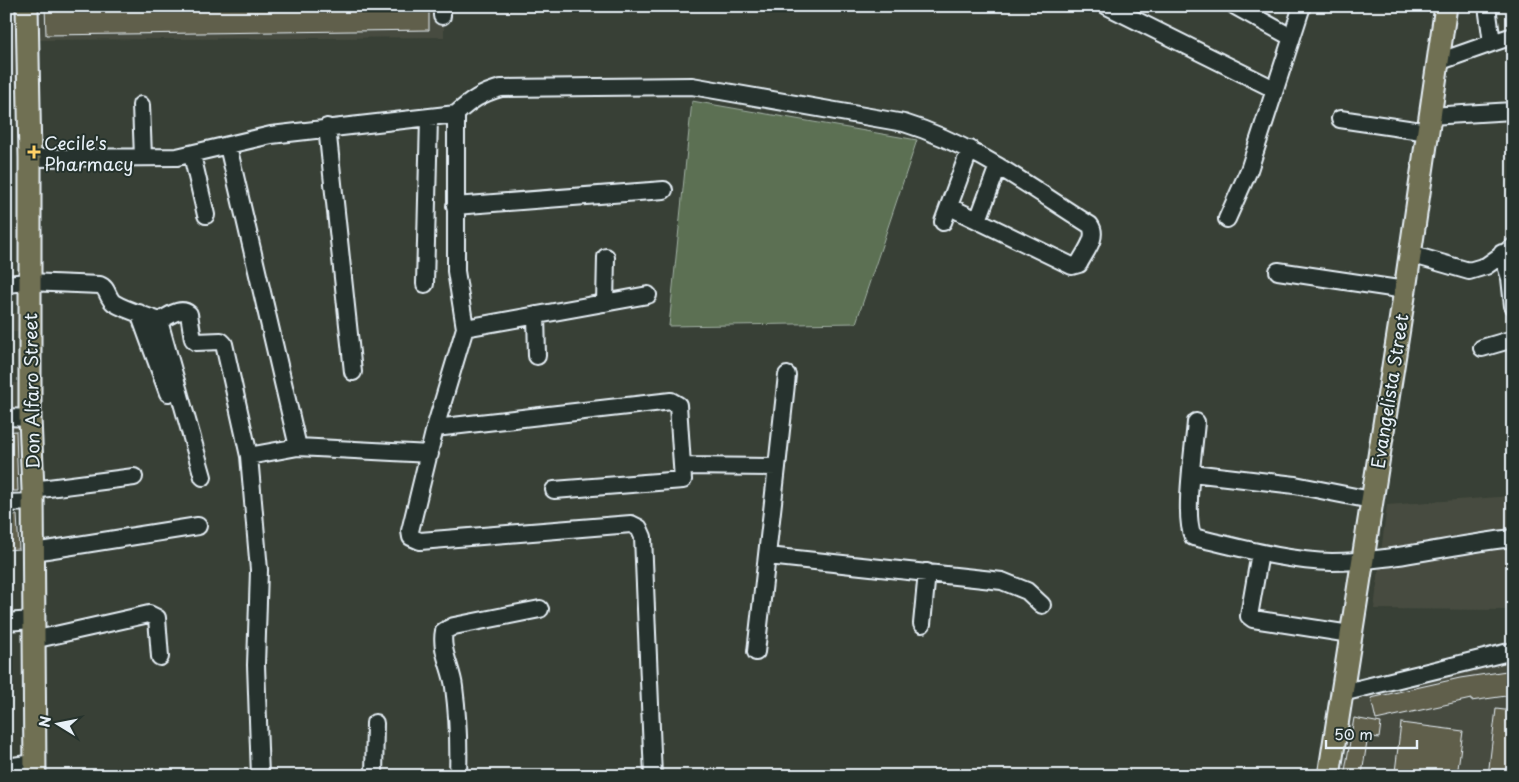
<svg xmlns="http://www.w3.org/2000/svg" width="1519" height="782" viewBox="0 0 1519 782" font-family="'Playpen Sans',sans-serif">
<rect width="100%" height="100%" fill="#384036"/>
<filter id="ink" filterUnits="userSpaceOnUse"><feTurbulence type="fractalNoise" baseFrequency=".02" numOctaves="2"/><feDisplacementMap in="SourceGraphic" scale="10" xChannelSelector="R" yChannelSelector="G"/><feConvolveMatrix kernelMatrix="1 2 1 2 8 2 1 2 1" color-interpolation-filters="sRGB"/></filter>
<g filter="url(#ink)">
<path fill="#474c40" d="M6,6H16L18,88L6,87Z
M31,6H444V37L32,40Z
M6,313H17L18,332H6Z
M6,383H18L20,458L6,459Z
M1513,496V610L1374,609L1387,505Z
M1513,659V776H1341L1351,698Z"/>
<path fill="#5b6f52" stroke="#a2b0a5" d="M692,101L917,140L856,323L669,326Z"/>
<path fill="#615e4b" stroke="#e8f1f8" d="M45,6H429V30L46,35Z
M16,431L18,491H6V432Z
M6,515H17L19,549L6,550Z
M1513,670V695L1471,701V699L1376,720L1371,698L1460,678Z
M1496,709L1513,711V750L1510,776H1488Z
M1354,718L1381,723L1379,738L1368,736L1362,774L1345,771Z
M1401,723L1463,731L1457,776H1426L1395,772Z"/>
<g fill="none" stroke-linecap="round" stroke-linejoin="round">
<g stroke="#e8f1f8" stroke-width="20">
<path id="minor" d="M442,6V16
M1107,6L1274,89
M1235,6L1291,37
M1492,43L1513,36
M1438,62L1492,43L1487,6
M141,105L143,157
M456,114V271L465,328L648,295
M1430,116L1513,111
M1340,119L1428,132
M327,127L353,372
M228,146L298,447L430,454
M192,155L206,215
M30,158L177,157L271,135L456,114C470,101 482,93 501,88L692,86L904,123C973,144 1030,187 1090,225C1099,237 1084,253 1079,264L1072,266L950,207
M455,206L664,190
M1227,219L1249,170L1302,6
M978,220L998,166
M943,222L970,149
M1502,253L1510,278L1513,306
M1410,254L1469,271L1486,266L1513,247
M1278,271L1405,290
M6,284L28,282L100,285C108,288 107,298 114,303C127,311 145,315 159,321L203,477
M425,284L429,117
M605,303L606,257
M139,313L168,393
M536,315L537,356
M159,321C168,317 180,306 189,314L193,339L196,342L221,341L224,344L249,456L298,447
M465,328L435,428L410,531L411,537L420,541L631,524L639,528L643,537L653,776
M1482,348L1513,339
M6,417L30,418
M1196,422C1194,448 1183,516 1193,537C1238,547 1285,561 1332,562C1388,562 1455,544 1513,538
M435,428L671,401L678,405L683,480L554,490
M249,456L259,570L256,665L260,776
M684,466L777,467L756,652
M777,467L787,375
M1192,473L1295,485L1371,500
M33,490L134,477
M6,503L33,502
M34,552L198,526
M1260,553L1249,616L1253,619L1350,634
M768,556L1002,581L1027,591L1042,605
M6,622L32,620
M922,624L927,572
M33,640L149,614L157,618L160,657
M1342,693L1513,651
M6,767L34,763
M374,776L375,723
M458,776C459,746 458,717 454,687C452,669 440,650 444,631L454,626L540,609"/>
</g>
<g stroke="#e8f1f8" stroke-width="25">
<path id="major" d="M27,6L30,158V418L33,490L35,776
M1329,776L1405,290L1446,6"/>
</g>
<use href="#minor" stroke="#26332d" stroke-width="16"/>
<use href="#major" stroke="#706f52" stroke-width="21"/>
</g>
</g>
<path fill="#ffd166" stroke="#26332d" stroke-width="2" d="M31.5 144.5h5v5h5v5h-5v5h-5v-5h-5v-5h5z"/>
<g text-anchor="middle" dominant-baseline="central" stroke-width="4" stroke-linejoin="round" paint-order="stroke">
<g font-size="18" fill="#e8f1f8" stroke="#26332d" text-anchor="start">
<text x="44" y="142">Cecile's<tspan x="44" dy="21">Pharmacy</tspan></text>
</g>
<g font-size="18" fill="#e8f1f8" stroke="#26332d">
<text transform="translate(31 391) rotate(-91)">Don Alfaro Street</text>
<text transform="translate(1389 391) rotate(-81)">Evangelista Street</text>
</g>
</g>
<rect width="1519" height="782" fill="none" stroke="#26332d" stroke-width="25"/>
<rect x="12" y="12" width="1494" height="757" fill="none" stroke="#e8f1f8" stroke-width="2" filter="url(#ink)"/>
<g transform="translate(58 724) rotate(280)" stroke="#26332d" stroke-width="4" paint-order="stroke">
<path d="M0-4L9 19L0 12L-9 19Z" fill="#e8f1f8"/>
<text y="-8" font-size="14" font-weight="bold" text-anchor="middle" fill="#e8f1f8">N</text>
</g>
<path d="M1326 740v8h91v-8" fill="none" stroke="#e8f1f8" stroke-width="2.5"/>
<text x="1334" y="740" font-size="15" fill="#e8f1f8" stroke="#26332d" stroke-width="4" paint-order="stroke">50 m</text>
</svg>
